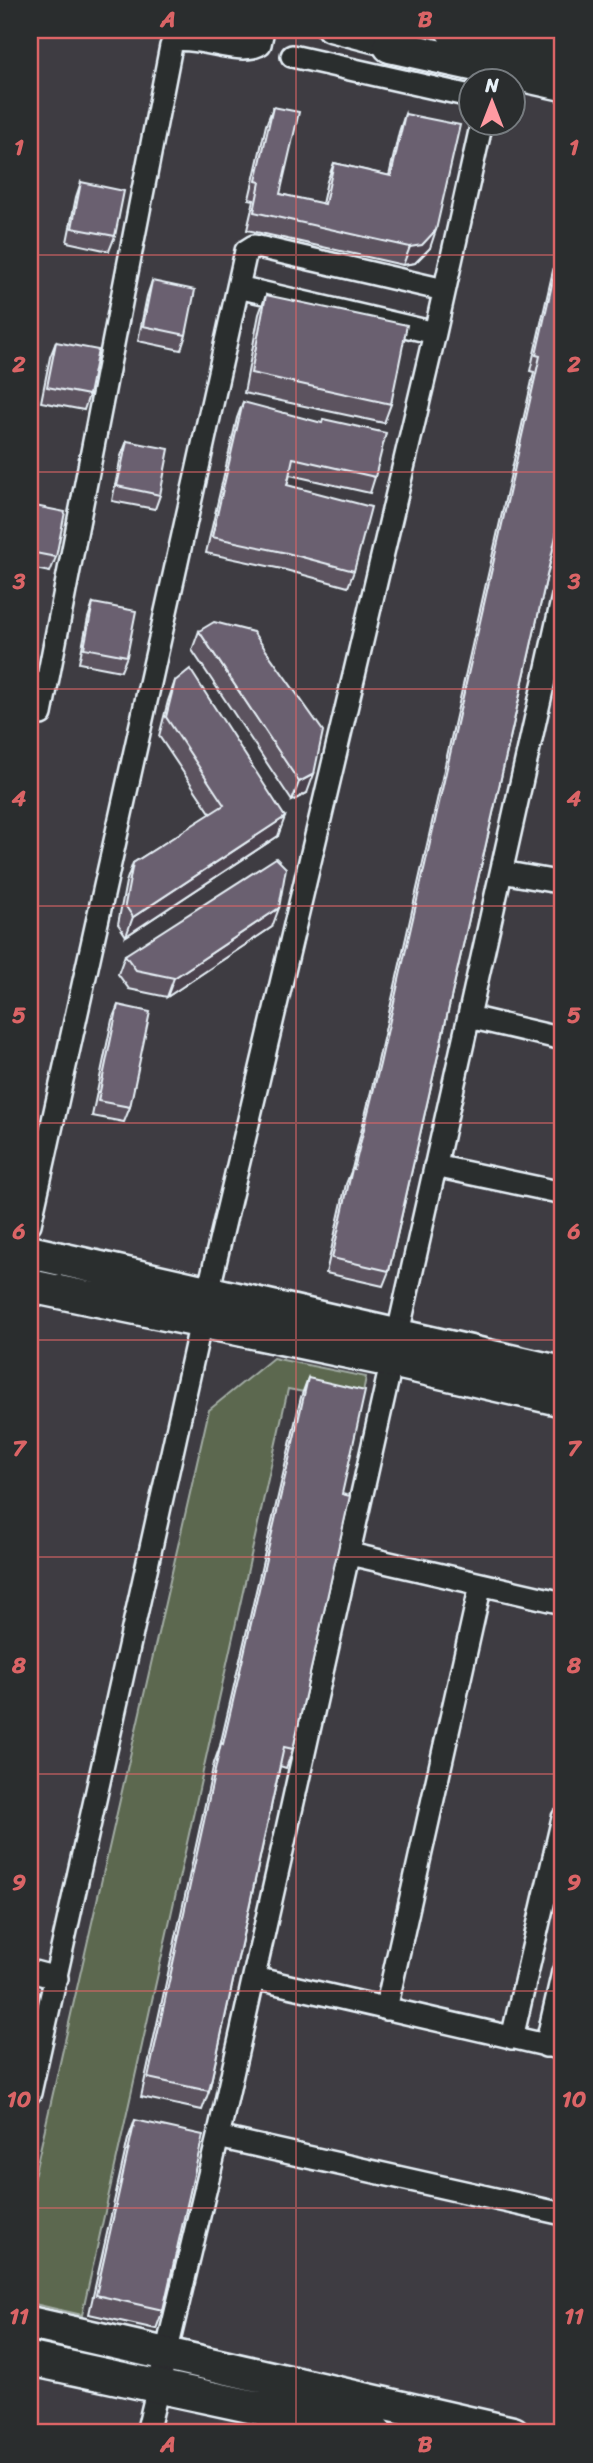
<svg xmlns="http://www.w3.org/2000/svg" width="593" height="2463" viewBox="0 0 593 2463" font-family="Sriracha,sans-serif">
<rect width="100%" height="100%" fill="#3e3c42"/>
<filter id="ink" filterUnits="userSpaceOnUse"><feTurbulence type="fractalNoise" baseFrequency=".0143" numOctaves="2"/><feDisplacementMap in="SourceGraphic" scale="14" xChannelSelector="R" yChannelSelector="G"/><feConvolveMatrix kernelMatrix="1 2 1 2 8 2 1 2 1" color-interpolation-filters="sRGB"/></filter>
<g filter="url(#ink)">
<path fill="#5c684f" stroke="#a2aca4" stroke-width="2" d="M273,1358L366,1377L361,1403L288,1389L82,2315L30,2303V2194L209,1410Z"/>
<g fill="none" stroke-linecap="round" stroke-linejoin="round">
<g stroke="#e8f1f8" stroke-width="26">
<path id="street" d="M328,30L390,46
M292,56L470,96
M238,287L435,333
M41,714L171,46L176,40C200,36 242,56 260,44L263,30
M502,872L563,883
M469,1017L563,1039
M435,1166L563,1193
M30,1224L246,251L254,246L444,290
M350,1554L563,1603
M30,1971L57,1978
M254,1978L563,2049
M386,2009L481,1584
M512,2038L563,1818
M546,2046L563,1972
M30,2093L201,1322L435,333L482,122
M218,2137L563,2214
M147,2433L218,2137L563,596"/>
</g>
<g stroke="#e8f1f8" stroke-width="37">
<path id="secondary" d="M394,30L390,46L563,84
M452,30L563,56
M30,1252L563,1373
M30,1286L392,1361L563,1400
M30,2323L513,2433
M30,2359L376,2433"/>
</g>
<use href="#street" stroke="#2a2d2e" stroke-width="21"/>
<use href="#secondary" stroke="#2a2d2e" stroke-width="32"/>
</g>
<path fill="#5c535f" stroke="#e8f1f8" stroke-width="2" d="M273,107L280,194L322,204L327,181L334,163L389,176L399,132L405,114L430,248L415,263L403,265L247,230L254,200L249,199L266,125Z
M81,182L115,236L109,251L67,242L76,197Z
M563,227V505L389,1271L383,1286L326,1273L346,1184L352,1169L374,1079L485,588L534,372L530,371Z
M152,281L186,335L181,350L138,341L147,296Z
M266,295L391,404L384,423L244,393L259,314Z
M56,342L89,395L84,410L41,402L50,357Z
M243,402L375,477L370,493L290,475L287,485L354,571L348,587L282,569L206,553L237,418Z
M127,441L160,495L155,509L112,501L121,456Z
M30,505L56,557L50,572L30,568Z
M93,603L127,656L121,671L79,663L88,618Z
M199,631L307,793L292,801L192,650Z
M175,681L278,836L126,936L118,924L126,882L133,863L211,814L159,736L168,701Z
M272,927L167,997L129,989L118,974L125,955Z
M118,1005L130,1107L124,1122L92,1116L112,1020Z
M308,1378L342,1494L293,1749L286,1768L280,1766L209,2091L202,2110L141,2097L214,1763L220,1746L301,1397Z
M135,2120L163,2310L156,2329L89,2314L128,2139Z"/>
<path fill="#4b434e" stroke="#e8f1f8" stroke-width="2" d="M436,230L430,248L415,263L403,265L410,247Z
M314,774L307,793L292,801L299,782Z
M285,817L278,836L126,936L133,917Z
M279,908L272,927L167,997L174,978Z"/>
<path fill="#6b606f" stroke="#e8f1f8" stroke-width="2" d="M273,107L299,112L280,194L325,204L334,163L391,176L405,114L460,125L436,230L422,245L410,247L254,212L260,182L256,181Z
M81,182L124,191L115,236L72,228Z
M563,236V505L389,1271L332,1258L352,1169H354L380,1064L491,573L540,356L536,355Z
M152,281L195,290L186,335L143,326Z
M266,295L407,325L391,404L251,373Z
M56,342L98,350L89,395L47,387Z
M243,402L322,423L323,419L386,433L375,477L293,458L287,485L371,507L354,571L287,553L212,537Z
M127,441L169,449L160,495L117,486Z
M30,505L65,512L56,557L30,552Z
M93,603L136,611L127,656L84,648Z
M214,622L253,632L323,731L314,774L299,782L199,631Z
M190,669L285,817L133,917L125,905L133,863L224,805L166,717L175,681Z
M276,858L286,868L279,908L174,978L136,970L125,955Z
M118,1005L150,1012L130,1107L98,1101Z
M308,1378L365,1391L342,1494L350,1496L293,1749L284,1747L209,2091L148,2078L221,1743L223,1744Z
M135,2120L203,2135L163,2310L96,2295Z"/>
</g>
<path fill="none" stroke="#db6466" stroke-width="2" stroke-opacity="0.55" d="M296,30V2433M30,255H563M30,472H563M30,689H563M30,906H563M30,1123H563M30,1340H563M30,1557H563M30,1774H563M30,1991H563M30,2208H563"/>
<rect width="593" height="2463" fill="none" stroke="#2a2d2e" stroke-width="77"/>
<g transform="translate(492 102)"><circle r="33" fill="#2a2d2e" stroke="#767b7f" stroke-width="2"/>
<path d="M0-5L12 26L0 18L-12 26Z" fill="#ff9aa2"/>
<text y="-10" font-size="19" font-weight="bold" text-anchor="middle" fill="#e8f1f8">N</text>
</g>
<rect x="38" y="38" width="516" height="2386" fill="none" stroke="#db6466" stroke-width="2.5"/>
<g font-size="23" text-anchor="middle" font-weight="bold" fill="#db6466">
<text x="168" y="27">A</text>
<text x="425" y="27">B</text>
<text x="19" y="155">1</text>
<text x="574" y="155">1</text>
<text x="19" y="372">2</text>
<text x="574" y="372">2</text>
<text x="19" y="589">3</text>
<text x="574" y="589">3</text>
<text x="19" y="806">4</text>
<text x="574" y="806">4</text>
<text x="19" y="1023">5</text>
<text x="574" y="1023">5</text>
<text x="19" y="1239">6</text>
<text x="574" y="1239">6</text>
<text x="19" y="1456">7</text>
<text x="574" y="1456">7</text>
<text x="19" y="1673">8</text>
<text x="574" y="1673">8</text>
<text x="19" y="1890">9</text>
<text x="574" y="1890">9</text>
<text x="19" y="2107">10</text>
<text x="574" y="2107">10</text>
<text x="19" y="2324">11</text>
<text x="574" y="2324">11</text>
<text x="168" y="2452">A</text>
<text x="425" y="2452">B</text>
</g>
</svg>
